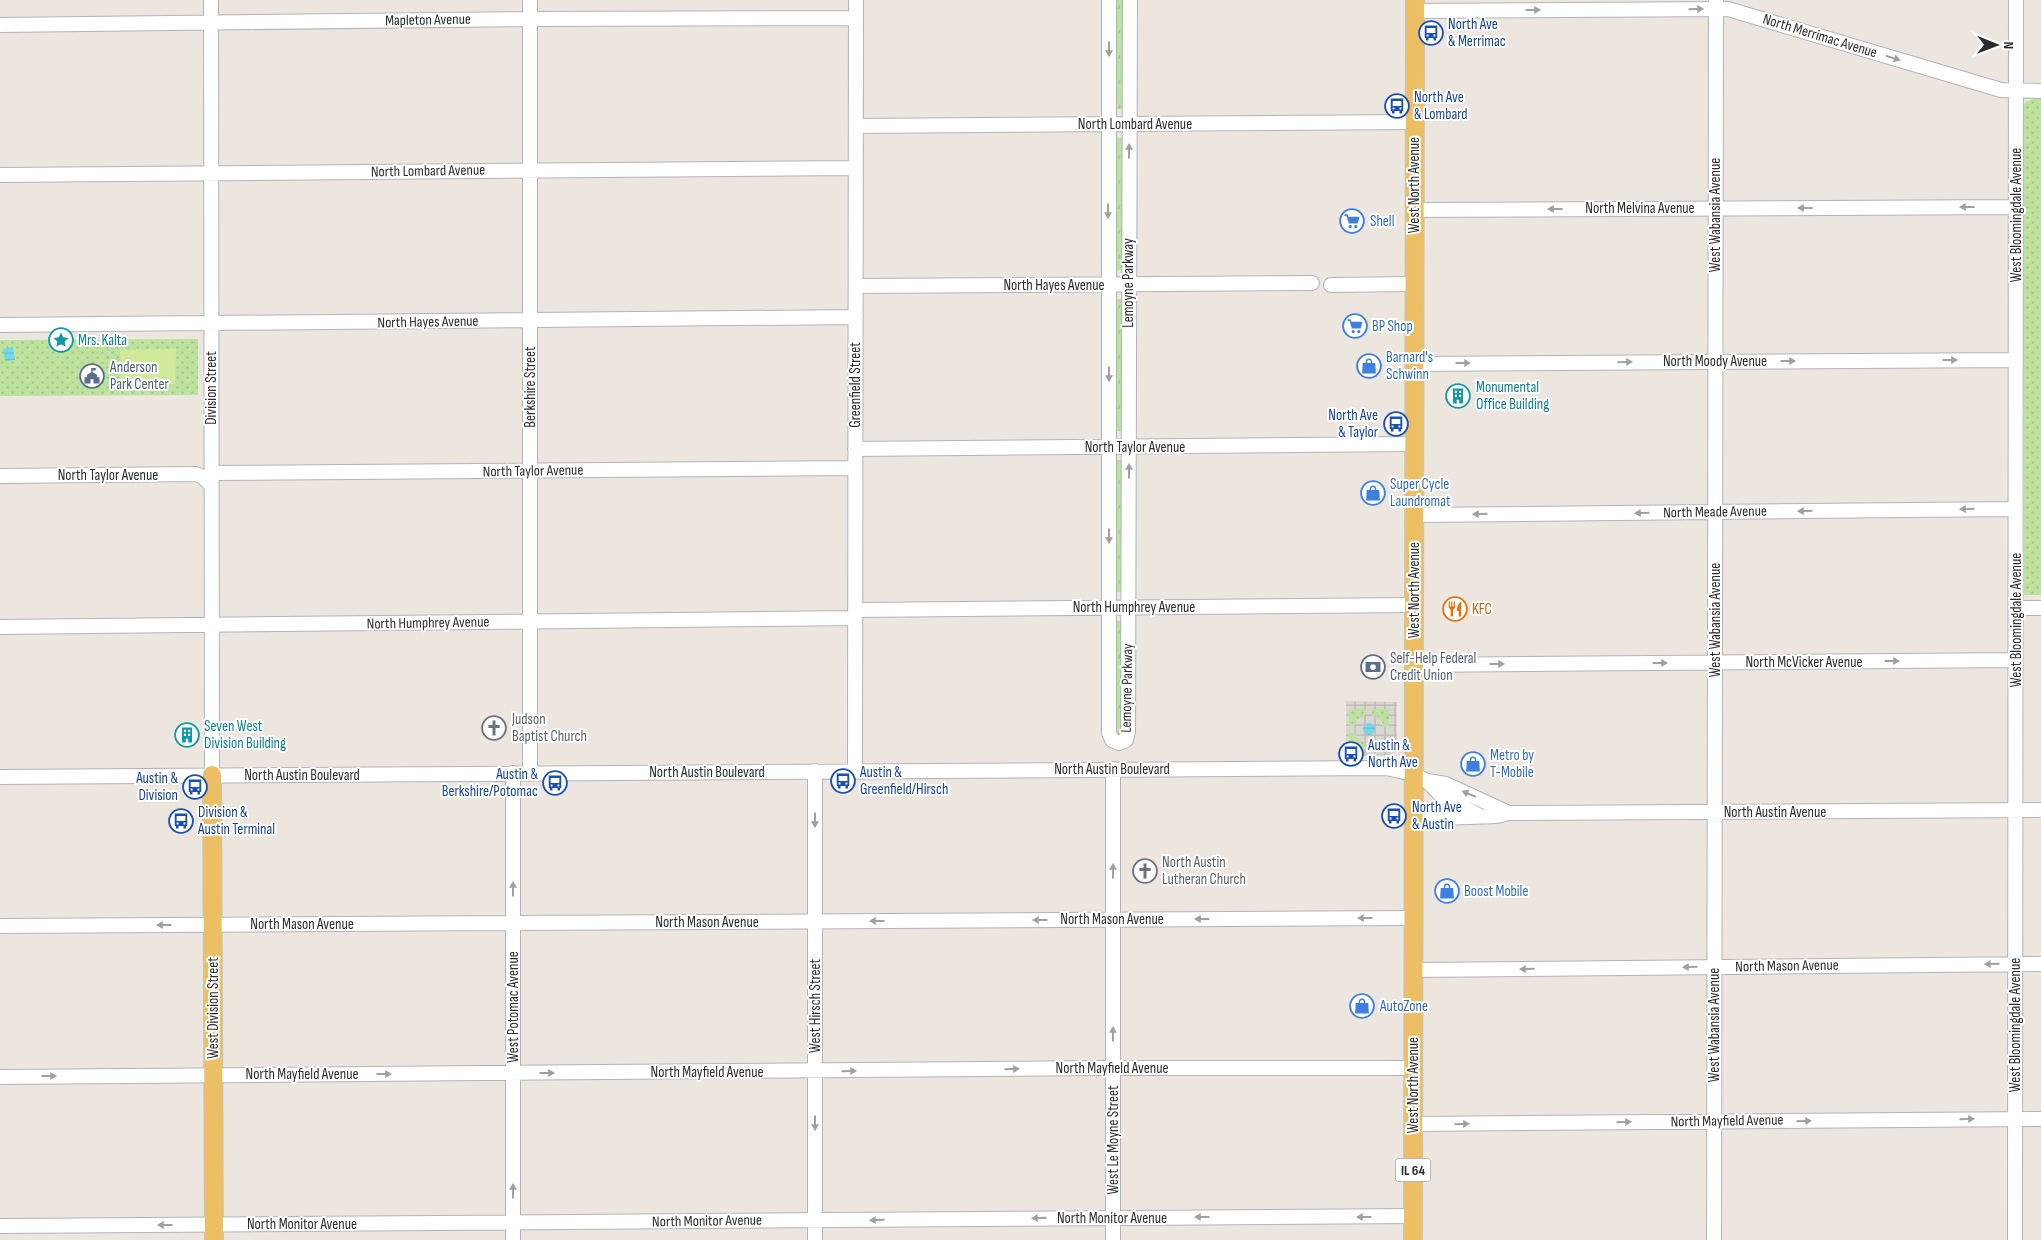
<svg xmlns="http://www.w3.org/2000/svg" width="2041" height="1240" viewBox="0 0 2041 1240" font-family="'Sofia Sans Condensed',sans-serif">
<defs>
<pattern id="grass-tufts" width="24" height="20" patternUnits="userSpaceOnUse" patternTransform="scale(1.25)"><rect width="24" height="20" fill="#bce29e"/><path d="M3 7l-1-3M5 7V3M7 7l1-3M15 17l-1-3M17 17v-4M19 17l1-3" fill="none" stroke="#a2c288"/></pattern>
<pattern id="park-dots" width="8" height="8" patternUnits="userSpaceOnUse" patternTransform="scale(1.25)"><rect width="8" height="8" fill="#bce29e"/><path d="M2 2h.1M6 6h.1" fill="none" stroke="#a2c288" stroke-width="1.8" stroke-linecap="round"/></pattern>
<pattern id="plaza-grid" width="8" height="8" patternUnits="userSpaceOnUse" patternTransform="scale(1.25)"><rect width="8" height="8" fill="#dad6d2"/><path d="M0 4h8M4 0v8" fill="none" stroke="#bbb8b4"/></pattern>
<pattern id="water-rules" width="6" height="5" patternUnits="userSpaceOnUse" patternTransform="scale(1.25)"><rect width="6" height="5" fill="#76d9eb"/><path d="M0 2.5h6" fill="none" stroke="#66baca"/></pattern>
</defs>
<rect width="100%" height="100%" fill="#ede6df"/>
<path fill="url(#grass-tufts)" d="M1115,0H1126V109H1115Z
M1114,138H1126V270H1114Z
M1114,299H1126L1125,431H1114Z
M1114,460H1126L1125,592H1114Z
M1114,621H1125V732L1119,736L1115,734Z"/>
<path fill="url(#park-dots)" d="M2034,98H2041V595H2024V103Z
M198,339V395L0,396V340Z
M1349,709H1366V715L1355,726H1349Z
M1372,709H1389V727H1383L1382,722L1372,715Z
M1349,733H1354L1356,737L1366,743V749H1349Z"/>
<path fill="#d0e99a" d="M176,349L175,384H121L120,350Z"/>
<path fill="url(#plaza-grid)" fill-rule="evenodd" d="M1346,701L1397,702V750L1390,755L1346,756ZM1366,709V715L1358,719L1354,726H1349V710ZM1372,709H1389V726L1383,727L1379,718L1372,715ZM1349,733H1354L1358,739L1366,744V749H1349Z"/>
<path fill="url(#water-rules)" d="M13,347L15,360L5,361L3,349Z
M1363 729a6 6 0 1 1 12 0a6 6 0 1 1-12 0Z"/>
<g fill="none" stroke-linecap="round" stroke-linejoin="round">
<g stroke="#b0b3bc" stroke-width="16">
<path id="minor" d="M211,0L212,775
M530,0V773
M1109,0V733L1112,740L1119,743L1126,740L1128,732L1130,0
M1415,11L1728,9L2001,90L2041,91
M0,25L530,19L856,18
M856,126L1414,122
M0,175L856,168
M1414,210L2016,207
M1331,285L1414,284
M856,286L1312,283
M0,325L856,317
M1414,364L2016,360
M855,449L1414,444
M211,473L855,468
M0,476L196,474L203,477L211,485
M1414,515L2016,509
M2016,608H2041
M855,610L1414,605
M0,627L855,618
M1414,665L2015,660
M855,771L856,0
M0,777L1386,768L1413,774L1427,781L1446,784L1509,813
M1427,781L1442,796L1478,815
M1413,819L1497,816L1509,813L2041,810
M0,926L1413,918
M1413,970L2041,964
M0,1077L1101,1068H1413
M1413,1124L2041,1119
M0,1226L1413,1216
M513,1240V773
M815,1240V771
M1113,1240V769
M1714,1240L1716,0
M2015,1240L2016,0"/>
</g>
<g stroke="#c4c4c4" stroke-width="20">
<path id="major" d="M212,775L214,1240
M1413,1240L1415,0"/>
</g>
<use href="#minor" stroke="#fff" stroke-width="14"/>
<use href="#major" stroke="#edbf65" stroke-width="18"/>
</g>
<defs><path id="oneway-solid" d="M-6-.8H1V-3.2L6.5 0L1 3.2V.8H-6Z" transform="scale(1.25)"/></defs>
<g fill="#a0a0a0">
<use href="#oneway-solid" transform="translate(1696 9) rotate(-1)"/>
<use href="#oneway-solid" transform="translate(1533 10)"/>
<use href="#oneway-solid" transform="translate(1109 49) rotate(90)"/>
<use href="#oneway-solid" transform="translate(1893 58) rotate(17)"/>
<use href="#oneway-solid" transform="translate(1129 151) rotate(-90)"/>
<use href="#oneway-solid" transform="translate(1967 207) rotate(180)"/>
<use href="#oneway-solid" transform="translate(1805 208) rotate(180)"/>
<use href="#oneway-solid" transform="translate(1555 209) rotate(180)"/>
<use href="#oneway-solid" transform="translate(1108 211) rotate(90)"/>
<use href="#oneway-solid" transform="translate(1950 360)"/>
<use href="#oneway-solid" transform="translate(1788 361)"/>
<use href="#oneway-solid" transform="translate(1625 362) rotate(-1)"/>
<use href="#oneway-solid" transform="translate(1463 363)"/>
<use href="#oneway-solid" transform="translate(1109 374) rotate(90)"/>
<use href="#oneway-solid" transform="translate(1129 471) rotate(-90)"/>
<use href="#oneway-solid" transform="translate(1967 509) rotate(179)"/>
<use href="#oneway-solid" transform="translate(1805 511) rotate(179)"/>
<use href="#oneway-solid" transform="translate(1642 513) rotate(179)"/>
<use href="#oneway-solid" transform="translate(1480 514) rotate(179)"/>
<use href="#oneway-solid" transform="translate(1109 536) rotate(90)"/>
<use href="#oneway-solid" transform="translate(1892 661)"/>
<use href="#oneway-solid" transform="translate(1660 663)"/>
<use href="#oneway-solid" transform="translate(1497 664)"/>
<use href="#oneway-solid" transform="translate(1469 794) rotate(-157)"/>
<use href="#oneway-solid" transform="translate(815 820) rotate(90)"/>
<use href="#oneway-solid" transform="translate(1113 871) rotate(-90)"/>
<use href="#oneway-solid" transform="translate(513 889) rotate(-90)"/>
<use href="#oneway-solid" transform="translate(1365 918) rotate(180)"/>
<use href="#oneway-solid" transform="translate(1202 919) rotate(180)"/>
<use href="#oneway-solid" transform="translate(1040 920) rotate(180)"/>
<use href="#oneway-solid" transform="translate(877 921) rotate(180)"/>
<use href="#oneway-solid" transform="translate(164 925) rotate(180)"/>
<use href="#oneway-solid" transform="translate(1992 964) rotate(179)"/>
<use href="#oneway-solid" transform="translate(1690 967) rotate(179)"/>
<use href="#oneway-solid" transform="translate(1527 969) rotate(179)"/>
<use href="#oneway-solid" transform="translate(1113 1034) rotate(-90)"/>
<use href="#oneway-solid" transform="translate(1012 1069) rotate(-1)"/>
<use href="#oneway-solid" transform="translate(849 1071) rotate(-1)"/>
<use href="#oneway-solid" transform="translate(547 1073)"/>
<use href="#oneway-solid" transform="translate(384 1074)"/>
<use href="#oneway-solid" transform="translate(49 1076)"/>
<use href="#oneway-solid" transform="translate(1967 1119) rotate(-1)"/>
<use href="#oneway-solid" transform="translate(1804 1121) rotate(-1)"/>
<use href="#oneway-solid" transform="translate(1624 1122) rotate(-1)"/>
<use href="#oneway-solid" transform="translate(815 1123) rotate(90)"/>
<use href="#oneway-solid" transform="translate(1462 1124) rotate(-1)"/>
<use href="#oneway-solid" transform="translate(513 1191) rotate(-90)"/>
<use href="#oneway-solid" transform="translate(1202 1217) rotate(180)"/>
<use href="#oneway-solid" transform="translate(1364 1217) rotate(180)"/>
<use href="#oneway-solid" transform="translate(1039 1218) rotate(179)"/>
<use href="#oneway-solid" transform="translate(877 1220) rotate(179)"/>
<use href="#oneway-solid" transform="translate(165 1225) rotate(180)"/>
</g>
<defs>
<g id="bus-ring" transform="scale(1.25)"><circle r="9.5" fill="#fff" stroke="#1a4fb4" stroke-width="1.5"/><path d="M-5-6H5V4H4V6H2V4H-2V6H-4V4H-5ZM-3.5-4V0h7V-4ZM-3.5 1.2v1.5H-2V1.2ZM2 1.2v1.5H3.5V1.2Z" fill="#1a4fb4"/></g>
<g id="supermarket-ring" transform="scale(1.25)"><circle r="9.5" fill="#fff" stroke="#3f7fe0" stroke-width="1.5"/><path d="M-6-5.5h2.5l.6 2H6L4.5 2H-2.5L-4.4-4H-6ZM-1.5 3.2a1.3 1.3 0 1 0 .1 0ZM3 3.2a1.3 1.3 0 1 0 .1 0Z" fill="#3f7fe0"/></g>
<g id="sight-ring" transform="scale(1.25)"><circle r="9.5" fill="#fff" stroke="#0f9aa8" stroke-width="1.5"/><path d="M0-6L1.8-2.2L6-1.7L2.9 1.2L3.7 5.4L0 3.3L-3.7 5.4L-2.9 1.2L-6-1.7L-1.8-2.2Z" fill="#0f9aa8"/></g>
<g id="shop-ring" transform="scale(1.25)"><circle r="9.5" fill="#fff" stroke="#3f7fe0" stroke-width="1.5"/><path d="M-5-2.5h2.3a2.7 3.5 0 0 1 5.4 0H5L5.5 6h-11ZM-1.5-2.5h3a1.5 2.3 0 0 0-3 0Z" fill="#3f7fe0"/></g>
<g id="civic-ring" transform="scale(1.25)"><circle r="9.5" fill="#fff" stroke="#5c6f8a" stroke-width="1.5"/><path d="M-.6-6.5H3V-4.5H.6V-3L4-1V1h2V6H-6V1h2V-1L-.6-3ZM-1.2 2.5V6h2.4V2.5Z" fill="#5c6f8a"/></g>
<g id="building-ring" transform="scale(1.25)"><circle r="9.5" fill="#fff" stroke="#0f9aa8" stroke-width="1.5"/><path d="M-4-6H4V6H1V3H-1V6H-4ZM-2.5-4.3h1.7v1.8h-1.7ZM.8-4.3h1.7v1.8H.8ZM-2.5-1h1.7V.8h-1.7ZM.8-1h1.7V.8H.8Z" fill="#0f9aa8"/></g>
<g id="restaurant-ring" transform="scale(1.25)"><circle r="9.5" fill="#fff" stroke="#e8710a" stroke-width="1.5"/><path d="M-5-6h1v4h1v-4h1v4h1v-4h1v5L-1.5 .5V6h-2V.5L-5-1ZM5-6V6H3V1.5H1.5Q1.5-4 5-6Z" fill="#e8710a"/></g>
<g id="bank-ring" transform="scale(1.25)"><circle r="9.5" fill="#fff" stroke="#5c6f8a" stroke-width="1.5"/><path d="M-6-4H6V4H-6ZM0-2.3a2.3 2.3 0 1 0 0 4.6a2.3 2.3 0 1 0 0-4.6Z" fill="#5c6f8a"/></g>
<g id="church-ring" transform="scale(1.25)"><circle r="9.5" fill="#fff" stroke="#6b7280" stroke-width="1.5"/><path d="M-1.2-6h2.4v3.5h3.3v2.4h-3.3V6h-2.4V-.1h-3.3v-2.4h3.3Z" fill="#6b7280"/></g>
</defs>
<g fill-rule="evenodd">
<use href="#bus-ring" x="1431" y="33"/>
<use href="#bus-ring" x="1397" y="106"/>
<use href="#supermarket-ring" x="1352" y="221"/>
<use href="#supermarket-ring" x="1355" y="326"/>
<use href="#sight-ring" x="61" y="340"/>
<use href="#shop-ring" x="1369" y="366"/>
<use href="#civic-ring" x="92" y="376"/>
<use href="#building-ring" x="1458" y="396"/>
<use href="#bus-ring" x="1396" y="424"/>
<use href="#shop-ring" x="1373" y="493"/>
<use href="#restaurant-ring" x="1455" y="609"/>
<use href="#bank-ring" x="1373" y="667"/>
<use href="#church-ring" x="494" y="728"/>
<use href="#building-ring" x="187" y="735"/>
<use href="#bus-ring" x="1351" y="754"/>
<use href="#shop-ring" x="1473" y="764"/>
<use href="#bus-ring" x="843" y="781"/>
<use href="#bus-ring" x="555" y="783"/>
<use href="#bus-ring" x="195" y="787"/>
<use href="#bus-ring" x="1394" y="816"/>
<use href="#bus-ring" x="181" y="821"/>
<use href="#church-ring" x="1145" y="871"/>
<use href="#shop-ring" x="1447" y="891"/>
<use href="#shop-ring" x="1362" y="1006"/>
</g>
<g text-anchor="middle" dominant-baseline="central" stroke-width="4" stroke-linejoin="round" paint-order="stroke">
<rect fill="#fff" stroke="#6b6b6b" stroke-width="1" x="1395.5" y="1158.5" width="35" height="23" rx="4"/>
<g font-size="14" font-weight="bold" fill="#2c2c2c">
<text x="1413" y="1170">IL 64</text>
</g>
<g font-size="15" fill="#2c2c2c" stroke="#fff">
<text transform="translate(428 20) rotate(-1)">Mapleton Avenue</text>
<text transform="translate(1820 36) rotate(17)">North Merrimac Avenue</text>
<text x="1135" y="124">North Lombard Avenue</text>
<text transform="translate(428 171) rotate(-1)">North Lombard Avenue</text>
<text transform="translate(1414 185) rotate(-90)">West North Avenue</text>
<text x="1640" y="208">North Melvina Avenue</text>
<text transform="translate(1715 215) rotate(-90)">West Wabansia Avenue</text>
<text transform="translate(2016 215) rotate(-90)">West Bloomingdale Avenue</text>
<text transform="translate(1128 283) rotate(-90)">Lemoyne Parkway</text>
<text x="1054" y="285">North Hayes Avenue</text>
<text transform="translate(428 322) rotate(-1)">North Hayes Avenue</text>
<text x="1715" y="361">North Moody Avenue</text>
<text transform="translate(855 385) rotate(-90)">Greenfield Street</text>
<text transform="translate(530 387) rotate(-90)">Berkshire Street</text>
<text transform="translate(211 388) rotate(-90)">Division Street</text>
<text x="1135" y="447">North Taylor Avenue</text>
<text transform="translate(533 471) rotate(-1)">North Taylor Avenue</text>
<text x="108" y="475">North Taylor Avenue</text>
<text transform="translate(1715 512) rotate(-1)">North Meade Avenue</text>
<text transform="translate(1414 590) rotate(-90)">West North Avenue</text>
<text x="1134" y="607">North Humphrey Avenue</text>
<text transform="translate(1715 620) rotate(-90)">West Wabansia Avenue</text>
<text transform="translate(2016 620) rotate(-90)">West Bloomingdale Avenue</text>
<text transform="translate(428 623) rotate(-1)">North Humphrey Avenue</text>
<text x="1804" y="662">North McVicker Avenue</text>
<text transform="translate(1127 688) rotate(-89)">Lemoyne Parkway</text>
<text x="1112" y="769">North Austin Boulevard</text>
<text x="707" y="772">North Austin Boulevard</text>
<text x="302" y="775">North Austin Boulevard</text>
<text x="1775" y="812">North Austin Avenue</text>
<text x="1112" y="919">North Mason Avenue</text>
<text x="707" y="922">North Mason Avenue</text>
<text x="302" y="924">North Mason Avenue</text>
<text transform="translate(1787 966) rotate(-1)">North Mason Avenue</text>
<text transform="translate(815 1006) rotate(-90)">West Hirsch Street</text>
<text transform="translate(513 1007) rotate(-90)">West Potomac Avenue</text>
<text transform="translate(213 1008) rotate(-90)">West Division Street</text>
<text transform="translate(1714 1025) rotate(-90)">West Wabansia Avenue</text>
<text transform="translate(2015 1025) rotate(-90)">West Bloomingdale Avenue</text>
<text x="1112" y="1068">North Mayfield Avenue</text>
<text x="707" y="1072">North Mayfield Avenue</text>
<text x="302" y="1074">North Mayfield Avenue</text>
<text transform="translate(1413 1085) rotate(-90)">West North Avenue</text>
<text transform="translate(1727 1121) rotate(-1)">North Mayfield Avenue</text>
<text transform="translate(1113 1140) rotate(-90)">West Le Moyne Street</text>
<text x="1112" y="1218">North Monitor Avenue</text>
<text transform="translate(707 1221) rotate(-1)">North Monitor Avenue</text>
<text x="302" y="1224">North Monitor Avenue</text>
</g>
<g font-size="15" fill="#164399" stroke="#fff" text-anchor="start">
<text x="1448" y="24">North Ave<tspan x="1448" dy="17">&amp; Merrimac</tspan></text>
<text x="1414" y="97">North Ave<tspan x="1414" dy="17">&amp; Lombard</tspan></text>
<text x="1378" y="415" text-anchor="end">North Ave<tspan x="1378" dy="17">&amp; Taylor</tspan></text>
<text x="1368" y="745">Austin &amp;<tspan x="1368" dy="17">North Ave</tspan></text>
<text x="860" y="772">Austin &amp;<tspan x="860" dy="17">Greenfield/Hirsch</tspan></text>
<text x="538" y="774" text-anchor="end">Austin &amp;<tspan x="538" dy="17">Berkshire/Potomac</tspan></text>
<text x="178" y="778" text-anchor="end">Austin &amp;<tspan x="178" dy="17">Division</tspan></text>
<text x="1412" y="807">North Ave<tspan x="1412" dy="17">&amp; Austin</tspan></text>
<text x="198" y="812">Division &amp;<tspan x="198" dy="17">Austin Terminal</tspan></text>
</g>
<g font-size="15" fill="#366cbe" stroke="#fff" text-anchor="start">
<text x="1370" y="221">Shell</text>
<text x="1372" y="326">BP Shop</text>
<text x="1386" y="357">Barnard's<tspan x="1386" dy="17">Schwinn</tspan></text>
<text x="1390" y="484">Super Cycle<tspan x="1390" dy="17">Laundromat</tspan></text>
<text x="1490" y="755">Metro by<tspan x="1490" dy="17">T-Mobile</tspan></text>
<text x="1464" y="891">Boost Mobile</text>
<text x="1380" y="1006">AutoZone</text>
</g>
<g font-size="15" fill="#0d838f" stroke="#fff" text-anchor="start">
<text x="78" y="340">Mrs. Kalta</text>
<text x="1476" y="387">Monumental<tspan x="1476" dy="17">Office Building</tspan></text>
<text x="204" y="726">Seven West<tspan x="204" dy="17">Division Building</tspan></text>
</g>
<g font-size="15" fill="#4e5e75" stroke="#fff" text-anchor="start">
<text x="110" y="367">Anderson<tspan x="110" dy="17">Park Center</tspan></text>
<text x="1390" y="658">Self-Help Federal<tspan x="1390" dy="17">Credit Union</tspan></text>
</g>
<g font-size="15" fill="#c56008" stroke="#fff" text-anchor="start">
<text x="1472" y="609">KFC</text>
</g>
<g font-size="15" fill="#5b616d" stroke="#fff" text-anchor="start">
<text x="512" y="719">Judson<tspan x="512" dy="17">Baptist Church</tspan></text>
<text x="1162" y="862">North Austin<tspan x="1162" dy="17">Lutheran Church</tspan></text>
</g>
</g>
<g transform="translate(1996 45) rotate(91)" stroke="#ffffff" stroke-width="4" paint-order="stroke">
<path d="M0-4L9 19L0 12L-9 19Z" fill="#2c2c2c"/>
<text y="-8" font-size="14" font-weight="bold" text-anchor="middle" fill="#2c2c2c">N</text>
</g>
</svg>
